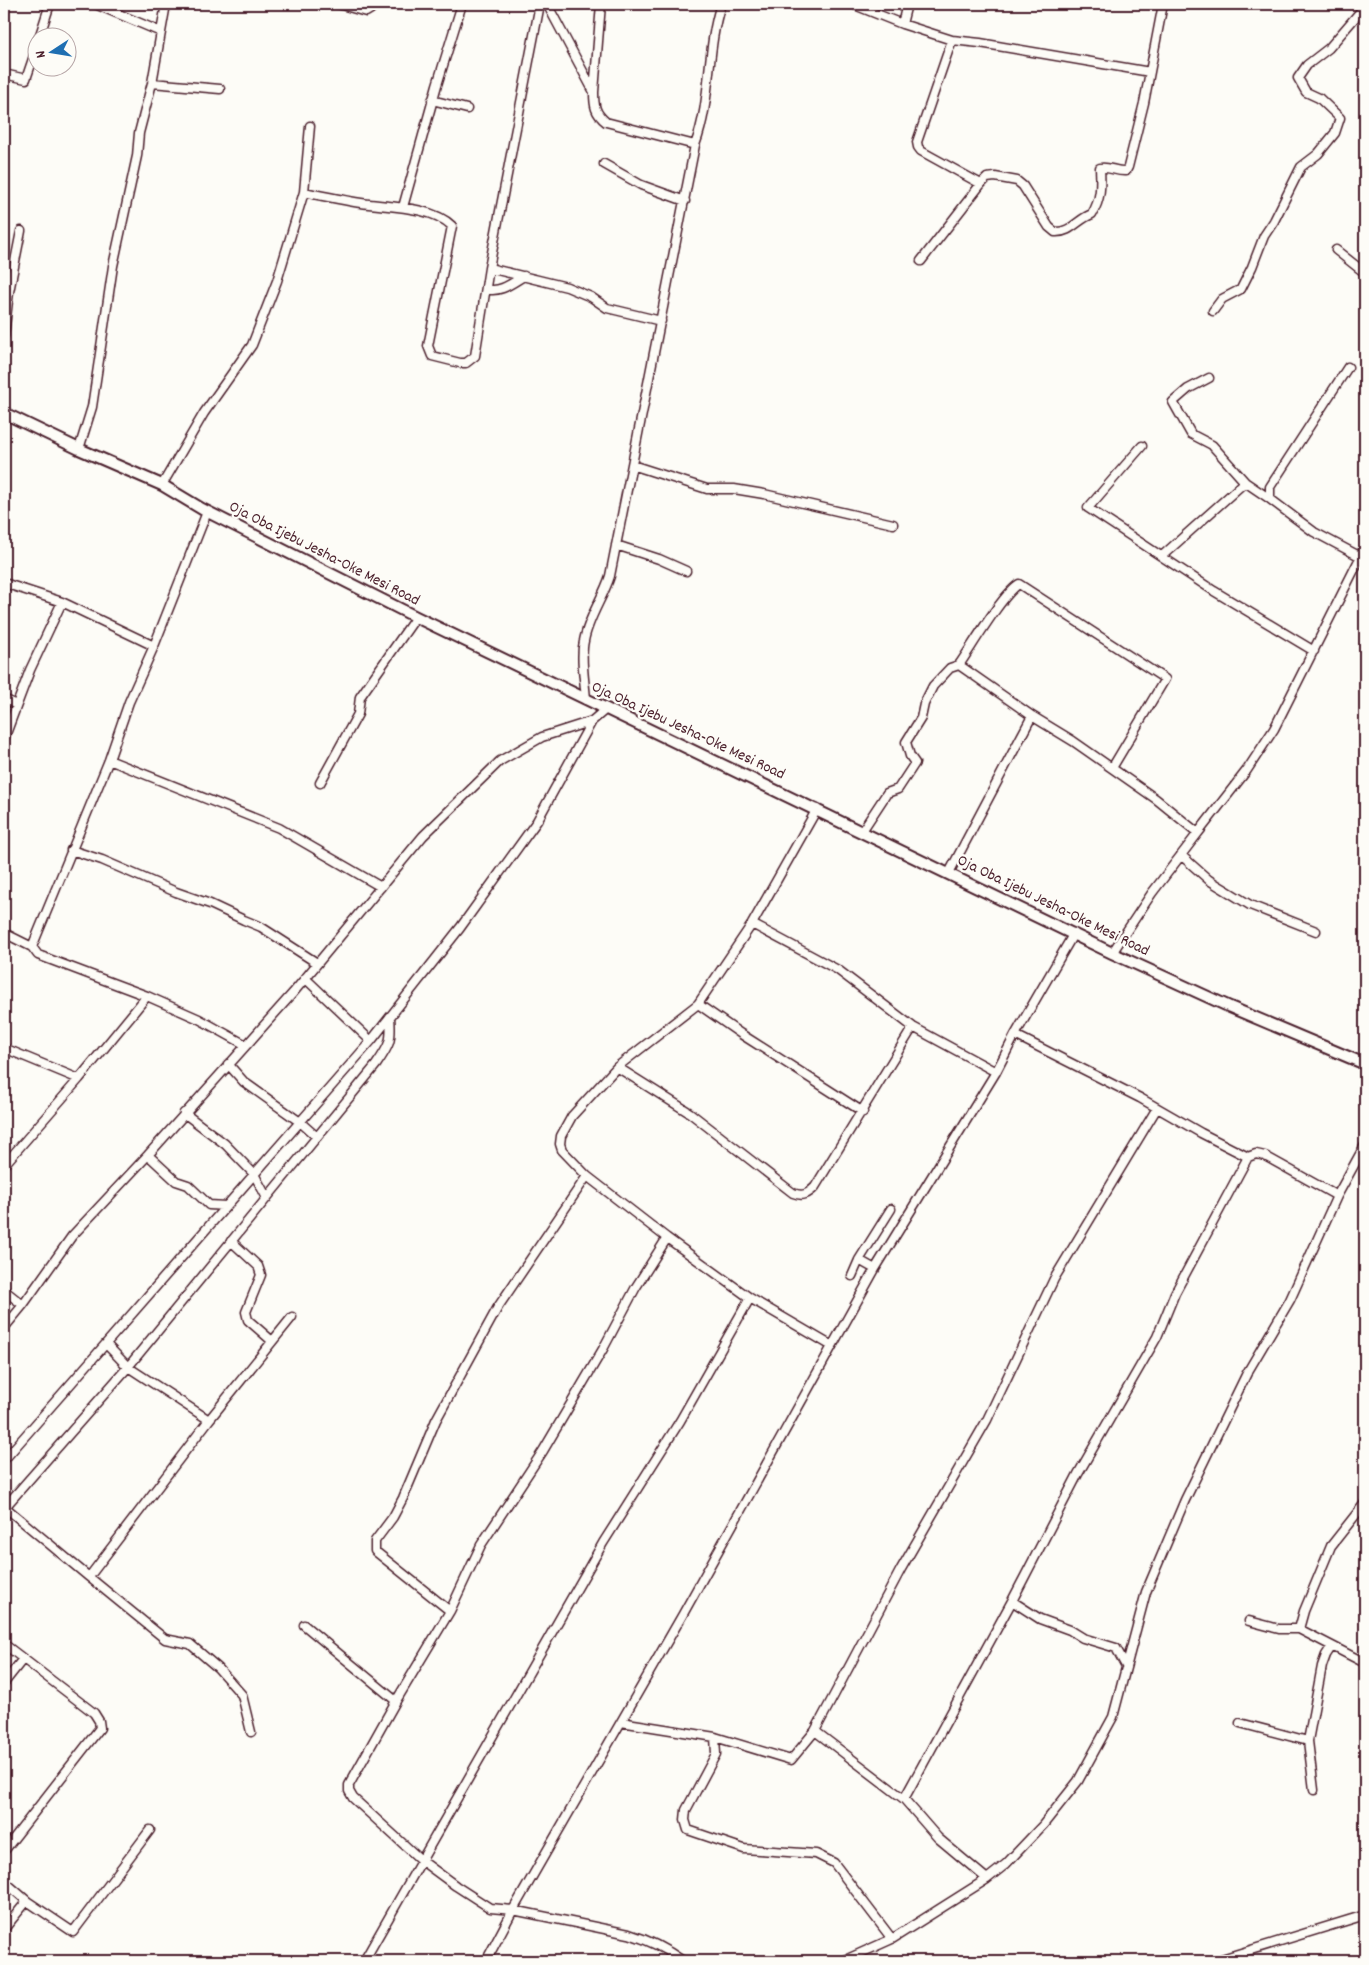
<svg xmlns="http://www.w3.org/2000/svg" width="1369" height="1965" viewBox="0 0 1369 1965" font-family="Dekko,sans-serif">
<rect width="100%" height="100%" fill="#fdfcf7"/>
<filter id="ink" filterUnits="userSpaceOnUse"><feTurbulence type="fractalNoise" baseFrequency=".02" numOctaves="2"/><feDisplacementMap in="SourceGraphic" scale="10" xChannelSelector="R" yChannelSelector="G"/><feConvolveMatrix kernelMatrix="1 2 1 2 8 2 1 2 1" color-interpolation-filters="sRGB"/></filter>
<g filter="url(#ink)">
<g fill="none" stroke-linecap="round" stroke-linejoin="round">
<g stroke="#4a1f2b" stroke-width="11">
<path id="minor" d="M95,4L161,32
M338,4L366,12L371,9L372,4
M547,4L594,92C594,106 595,113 606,122L695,145
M852,4L902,24L952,40L980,43L1150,72
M902,24L907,4
M39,38L50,4
M952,40L917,142L918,147L921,151L981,184
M4,74L26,79L38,44
M152,83L220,89
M594,92L601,4
M432,100L467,109
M604,164L641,185L685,201
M304,192C323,196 342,200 361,203C388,207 432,206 452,226L428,346L432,356L460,363H466L475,356L489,268L540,4
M403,207L437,85L462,4
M1336,250L1365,273
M921,261L981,184L987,178L995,177L1017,181L1023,186L1049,227L1055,232C1071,233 1078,219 1092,214C1101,199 1101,186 1100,168C1108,166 1117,172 1126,171L1128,167L1144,103L1163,4
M489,268L567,287L591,297L607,308L661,321
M486,289C501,293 512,283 524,276
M1213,311L1222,299L1241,289L1252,267L1264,236L1274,221L1301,167L1318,154L1335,133L1340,118L1319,98L1306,92L1298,78L1307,65L1329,48L1365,6
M4,336L9,292L21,231
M1348,367L1270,487V499L1314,532L1361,557
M1209,378L1188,389L1173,402L1191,434L1212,445L1245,482L1270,499
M1142,446L1088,508L1214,591L1314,651
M79,449L92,407L113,266L137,156L139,133L152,83L166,4
M632,465L707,489H734L764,494L893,524
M162,485L204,413L252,345L277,281L304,192L310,126
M616,545L659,559L686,571
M1162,556L1245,482
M4,583L62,602
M959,665C973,645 1001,596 1019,584L1165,679L1112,768
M4,699L16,705
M586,700C585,682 580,658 584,641C588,618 603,598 610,576L695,145C712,100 706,50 721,4
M4,739L30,670L62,602L154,646
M109,760L279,828L381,887
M320,783L358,714L360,697L416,617
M817,809L752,924L698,1004L617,1067L572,1116L561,1136L560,1144L562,1150L587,1176L667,1238L750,1298L832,1346
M862,831L887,793L898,789L915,763L910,756L906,742L921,718L924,704L933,686L950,668L959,665L1032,716L1073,741L1156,799L1198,833L1152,893L1112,953
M1198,833L1247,770L1274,729L1365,548
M71,850L102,860L176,892L210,904L244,920L261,927L317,963
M1182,856L1209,880L1250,905L1316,931
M949,873L1032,716
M752,924L838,970L913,1027L996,1072
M4,933L32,947L38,955L147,996L199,1019L246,1045
M32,947L109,760L129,702L154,646L207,512
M305,978L371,1041
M698,1004L741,1034L863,1112
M1015,1035L1140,1098L1201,1133L1248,1157L1256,1154L1265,1156L1337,1196
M4,1048L79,1079
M228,1064L244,1082L300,1122L317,1137
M617,1067L690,1113L793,1193C803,1197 808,1194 815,1187L913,1027
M1157,1108L1054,1279L987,1420L901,1569L815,1731L904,1799L1012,1601L1078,1474L1157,1337L1175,1293L1248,1157
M184,1113L225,1144L254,1174L267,1198
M148,1155L176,1181L188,1185L209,1205L226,1206
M4,1165L79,1079L147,996
M587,1176L498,1307L436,1420L403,1498L393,1517L375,1541V1551L450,1611L396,1701L349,1785V1791L353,1798L422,1861L456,1886L490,1908L513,1910L629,1934C649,1940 666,1949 683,1961
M231,1241L258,1266L261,1275L246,1312L248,1320L272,1341
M859,1260L891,1209
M852,1276L859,1260L875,1269
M4,1290L23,1305
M4,1328L23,1305L72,1236L148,1155L293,993L423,836L500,761L542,737L592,721L606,709
M106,1344L128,1367L376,1065C390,1045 392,1041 390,1017
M209,1420L292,1317
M4,1460L371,1041L460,928L537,821L592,721
M4,1505L5,1507L89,1577L209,1420L128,1367L5,1507L4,1509
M89,1577L165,1639L190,1644L218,1668L242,1695L251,1732
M1012,1601L1040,1619L1070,1630L1083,1638L1116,1648L1126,1666
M450,1611L481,1545L543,1451L603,1349L636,1287L667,1238
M1249,1621L1279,1629H1299L1304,1611L1331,1546L1365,1503
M304,1625L396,1701
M1299,1629L1365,1663
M4,1644L94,1713L99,1721L100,1728L4,1851
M4,1683L23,1659
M621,1722L715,1737L716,1754L686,1810L685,1820L688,1830L744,1849L816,1854L834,1863L892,1939
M1240,1723L1308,1741
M715,1737L791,1760L815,1731
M1314,1790L1308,1741L1322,1666L1326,1655L1332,1646
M904,1799L938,1838L987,1879
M4,1881L27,1901L4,1929
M27,1901L73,1932L150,1830
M364,1961L603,1543L680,1421L750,1298
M486,1961L513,1910L683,1614L875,1269L996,1072L1015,1035L1074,933
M843,1961L892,1939L987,1879L1006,1864L1043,1825L1078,1781L1113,1717L1146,1592L1185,1500L1247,1373L1290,1300L1337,1196L1365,1145
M1215,1961L1365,1915"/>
</g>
<g stroke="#4a1f2b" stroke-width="14">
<path id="secondary" d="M4,413L79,449L162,485L202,509L416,617L1112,953L1230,1007L1365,1064"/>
</g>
<use href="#minor" stroke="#fdfcf7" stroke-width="8"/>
<use href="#secondary" stroke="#fdfcf7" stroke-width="10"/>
</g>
</g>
<g text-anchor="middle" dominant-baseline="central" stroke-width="4.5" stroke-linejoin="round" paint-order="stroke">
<g font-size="16" fill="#4a1f2b" stroke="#fdfcf7">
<text transform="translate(324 554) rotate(27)">Oja Oba Ijebu Jesha-Oke Mesi Road</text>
<text transform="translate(688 731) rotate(25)">Oja Oba Ijebu Jesha-Oke Mesi Road</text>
<text transform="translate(1053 906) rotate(26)">Oja Oba Ijebu Jesha-Oke Mesi Road</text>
</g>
</g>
<rect width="1369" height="1965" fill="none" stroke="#fdfcf7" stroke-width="20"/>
<rect x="10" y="10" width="1349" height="1945" fill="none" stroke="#4a1f2b" stroke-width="2" filter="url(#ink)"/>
<g transform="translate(52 52) rotate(258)"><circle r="24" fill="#fdfcf7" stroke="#b5a4a5"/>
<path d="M0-4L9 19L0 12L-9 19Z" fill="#1f6fb2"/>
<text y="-8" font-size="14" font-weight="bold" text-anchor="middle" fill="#4a1f2b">N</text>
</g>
</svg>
